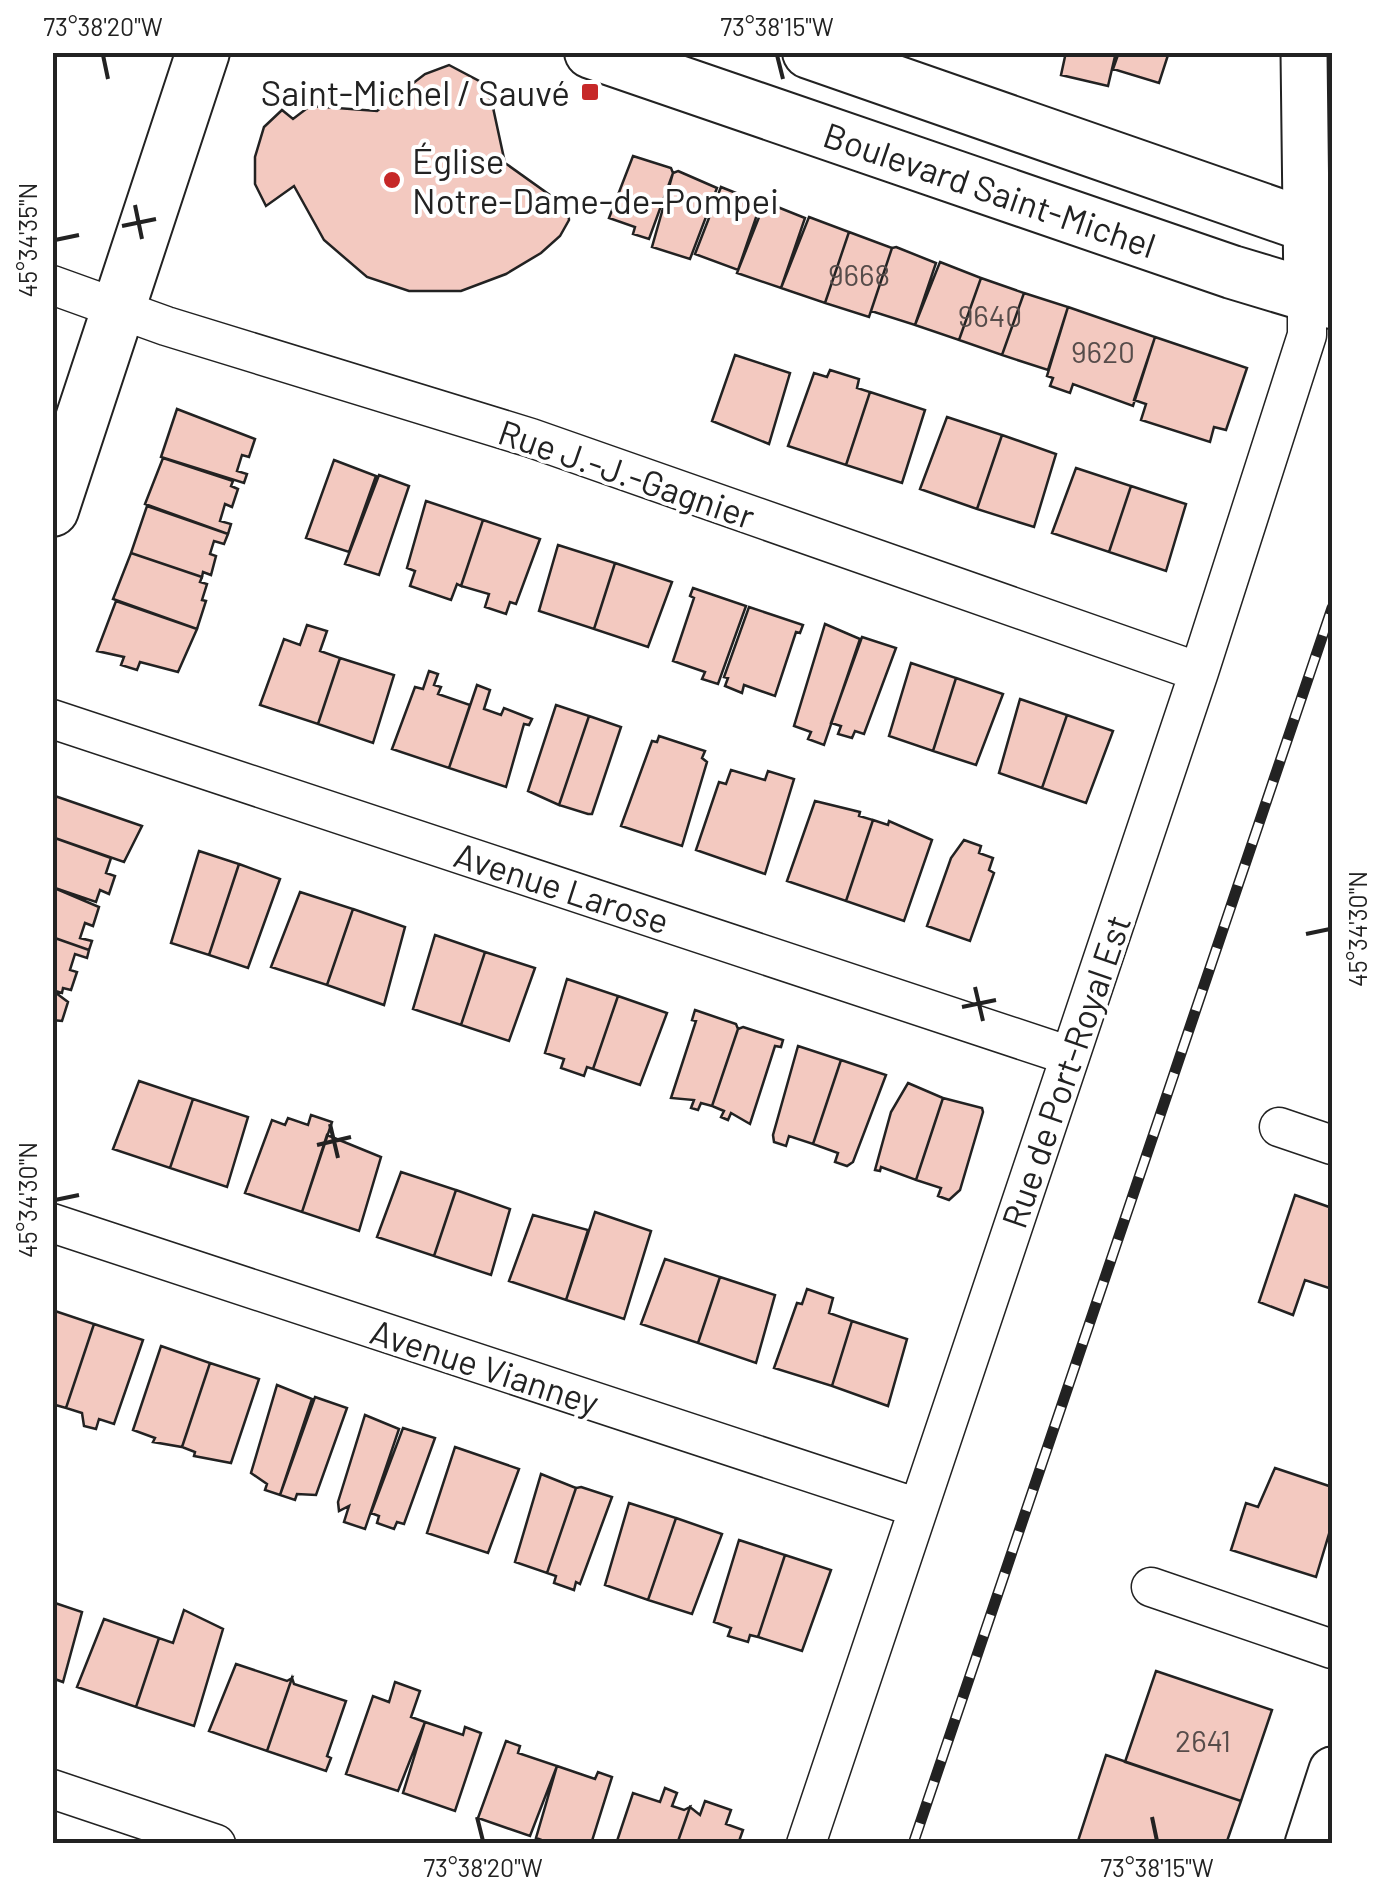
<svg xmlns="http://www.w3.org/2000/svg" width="1385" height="1896" viewBox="0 0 1385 1896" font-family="Barlow,sans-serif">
<rect width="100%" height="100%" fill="#fff"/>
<path fill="#f3c9c0" stroke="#222" stroke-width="2.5" d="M1066,52H1116L1108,86L1061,75Z
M1119,52H1169L1159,83L1113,69Z
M449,65L481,82L492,103L505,163L568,208L569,220L560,236L541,253L506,274L461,291H409L367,277L324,240L294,186L266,206L255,184V157L264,127L282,110L293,119L310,106L377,111L425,74Z
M633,156L671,168L673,173L649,239L633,234L635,227L609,218Z
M678,171L717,188L690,259L652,247L673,173Z
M721,187L761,203L738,270L695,254Z
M765,202L805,218L781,288L737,273Z
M809,217L849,232L825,303L781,288Z
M849,232L892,248L869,317L825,303Z
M896,247L936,263L915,325L871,311L892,248Z
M940,262L981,278L959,340L915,325Z
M981,278L1024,293L1002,355L959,340Z
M1024,293L1068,307L1048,370L1002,355Z
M1068,307L1155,337L1133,406L1073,384L1070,393L1050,386L1053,378L1047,376Z
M1155,337L1247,368L1226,430L1214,427L1210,442L1141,420L1146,404L1134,400Z
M735,355L790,373L769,444L712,421Z
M830,370L859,379L857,388L870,392L846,465L788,446L814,373L827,377Z
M870,392L925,410L902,483L846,465Z
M177,409L255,439L249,457L242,455L237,471L247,474L244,483L161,457Z
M947,417L1002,435L977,509L920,489Z
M1002,435L1056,454L1034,527L977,509Z
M163,458L233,481L231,486L238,489L232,507L225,504L220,521L231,524L228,534L145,504Z
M334,460L376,476L349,552L306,538Z
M1076,468L1131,486L1109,552L1052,533Z
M379,475L409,486L379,575L345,564Z
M1131,486L1186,504L1166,571L1109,552Z
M426,501L483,520L461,586L457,584L451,600L410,586L415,571L407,568Z
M147,506L228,534L224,544L214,541L210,554L216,556L211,575L203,572L202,577L131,553Z
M483,520L540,539L516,604L510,602L506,614L485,607L489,594L461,586Z
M558,545L615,563L594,629L539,611Z
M131,553L202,577L200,582L207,584L202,600L206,601L197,629L113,599Z
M615,563L672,582L648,647L594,629Z
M693,588L746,606L718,684L702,679L705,672L673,661L694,598L690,596Z
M116,601L197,629L178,672L140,662L137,670L121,665L124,657L97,651Z
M749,607L803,625L800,633L796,632L775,696L744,685L742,693L725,686L728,678L724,677Z
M825,624L860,639L824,745L808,739L811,732L794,726Z
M307,625L327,631L320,651L340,658L318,724L260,705L284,639L300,645Z
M862,637L896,648L864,734L855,731L852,738L838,734L841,726L831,723Z
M340,658L394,675L373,743L318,724Z
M911,663L956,678L933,751L889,736Z
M429,671L438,674L434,685L441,687L438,694L470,705L449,768L392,749L415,687L423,689Z
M956,678L1003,694L976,765L933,751Z
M477,685L490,690L484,709L501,715L504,708L532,719L529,725L524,724L506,787L449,768Z
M1020,699L1067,715L1042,788L999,773Z
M556,705L589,716L559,805L528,791Z
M1067,715L1113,731L1086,803L1042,788Z
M589,716L621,727L592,814H588L559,805Z
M659,736L705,751L702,758L707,762L682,846L621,826L652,741L657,742Z
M731,770L765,780L768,771L794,779L765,874L696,850L719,782L726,784Z
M52,795L142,826L124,862L52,837Z
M815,801L860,812L859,816L873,820L846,901L787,881Z
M873,820L888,825L889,821L932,840L904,921L846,901Z
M52,837L111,858L106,873L115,876L109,894L100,890L96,902L52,887Z
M964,840L981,846L979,853L993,858L989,870L994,873L970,941L927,926L951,858Z
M199,851L239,864L209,955L171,943Z
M239,864L280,879L248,968L209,955Z
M52,887L99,907L93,926L85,923L80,938L92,941L89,950L52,937Z
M300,892L353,909L327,985L271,967Z
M353,909L405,927L384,1005L327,985Z
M435,935L485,952L461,1025L413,1009Z
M52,937L89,950L87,958L75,954L70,970L77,972L71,990L63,988L62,993L52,990Z
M485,952L535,968L509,1041L461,1025Z
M567,979L618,996L593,1069L587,1067L584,1076L561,1068L564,1059L545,1053Z
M52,990L68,1002L62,1021L52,1020Z
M618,996L667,1013L640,1085L593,1069Z
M695,1010L736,1024L738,1029L712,1106L701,1103L698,1110L691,1108L694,1100L671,1098L696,1021L692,1020Z
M743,1027L783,1040L781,1047L775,1046L750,1124L731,1113L728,1120L721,1117L724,1111L712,1106L738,1029Z
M798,1046L841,1060L813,1144L789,1136L786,1146L774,1142L773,1135Z
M841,1060L886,1075L853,1162L847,1166L835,1162L838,1153L813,1144Z
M139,1081L193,1099L170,1168L113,1149Z
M908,1083L943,1098L916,1180L881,1167L880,1171L875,1170L891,1112Z
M943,1098L982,1108L983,1112L960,1190L949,1200L938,1196L941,1188L916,1180Z
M193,1099L248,1117L227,1187L170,1168Z
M311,1115L332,1122L302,1212L245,1193L272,1120L285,1125L288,1118L308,1125Z
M327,1135L381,1157L359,1231L302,1212Z
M401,1172L456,1190L434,1256L377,1237Z
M456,1190L510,1209L491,1275L434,1256Z
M1295,1195L1332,1208V1289L1305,1280L1293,1315L1259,1302Z
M595,1212L651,1231L624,1319L566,1300Z
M533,1215L588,1230L566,1300L509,1281Z
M665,1259L720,1277L698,1343L641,1324Z
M720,1277L775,1295L756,1363L698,1343Z
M807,1289L833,1298L829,1313L852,1321L832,1386L774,1368L797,1303L802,1304Z
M52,1310L94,1324L66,1408L52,1404Z
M852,1321L907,1339L888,1406L832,1386Z
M94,1324L143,1340L114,1424L99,1419L96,1429L84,1426L82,1413L66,1408Z
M161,1346L210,1363L182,1447L153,1442L155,1438L133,1430Z
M210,1363L259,1379L231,1463L194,1456L195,1452L182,1447Z
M277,1385L312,1399L280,1495L265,1490L267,1484L251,1473Z
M315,1397L347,1408L316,1495L297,1494L295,1500L280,1495Z
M365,1415L399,1429L365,1529L344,1522L349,1506L339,1511L338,1502Z
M403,1428L435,1438L404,1524L397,1522L394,1529L377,1523L379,1516L371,1513Z
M455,1447L519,1469L488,1553L427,1533Z
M1275,1468L1332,1487V1524L1316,1577L1231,1550L1246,1503L1258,1507Z
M541,1474L576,1488L547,1573L515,1562Z
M581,1487L612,1497L580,1584L576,1582L574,1590L554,1583L556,1576L547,1573L576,1488Z
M629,1503L676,1518L648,1600L605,1585Z
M676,1518L722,1534L692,1614L648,1600Z
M739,1540L785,1555L758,1637L750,1635L748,1642L728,1636L731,1628L714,1622Z
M785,1555L831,1570L802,1651L758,1637Z
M52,1602L82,1612L63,1682L52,1678Z
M184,1610L223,1629L194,1726L136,1707L159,1638L173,1643Z
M104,1619L159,1638L136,1707L77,1687Z
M236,1664L287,1681L292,1678L267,1751L209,1731Z
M1156,1671L1272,1710L1241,1801L1125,1762Z
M292,1678L294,1684L346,1701L327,1756L331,1758L326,1771L267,1751Z
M395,1682L420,1691L411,1717L425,1722L398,1791L346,1774L373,1696L389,1702Z
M425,1722L463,1735L465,1727L481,1733L455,1811L403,1793Z
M506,1741L520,1746L518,1753L557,1766L530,1836L478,1818Z
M1106,1755L1241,1801L1226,1844H1077Z
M557,1766L595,1779L598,1772L612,1777L591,1844H552L536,1838Z
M665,1788L677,1793L672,1806L684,1810L690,1807L677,1844H616L633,1793L660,1802Z
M705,1801L731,1810L726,1824L743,1830L738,1844H677L690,1807L700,1815Z"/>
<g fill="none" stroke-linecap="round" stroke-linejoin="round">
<g stroke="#222" stroke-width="41">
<path id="minor" d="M52,285L166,326L531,438L1199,672
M52,719L1070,1056
M1279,1127L1332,1145
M52,1223L918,1508
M1151,1587L1332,1649
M52,1789L216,1844
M806,1844L1199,672L1307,335V294"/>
</g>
<g stroke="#222" stroke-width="49">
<path id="tertiary" d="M1304,52L1307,294
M1308,1844L1332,1770"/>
</g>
<g stroke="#222" stroke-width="56">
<path id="secondary" d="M591,52L1232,272L1332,302
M809,52L1332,234
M52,510L203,52"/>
</g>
<use href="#minor" stroke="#fff" stroke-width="38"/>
<use href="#tertiary" stroke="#fff" stroke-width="45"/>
<use href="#secondary" stroke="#fff" stroke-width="52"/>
<g stroke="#222" stroke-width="11">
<path id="rail" d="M913,1844L1332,608"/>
</g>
<use href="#rail" stroke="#fff" stroke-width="8" stroke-dasharray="22" stroke-linecap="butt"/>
</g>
<path fill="none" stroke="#222" stroke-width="4" d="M103,55L108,79M777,55L783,79M135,205L142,239M122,226L156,219M55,240L79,235M1306,934L1330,929M975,987L983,1021M962,1007L996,1000M330,1124L338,1158M317,1145L351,1137M55,1200L79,1195M477,1817L483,1841M1152,1817L1157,1841"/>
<g fill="#c62828" stroke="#fff" stroke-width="4">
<rect x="580" y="82" width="20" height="20" rx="5"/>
<circle cx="392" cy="180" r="10"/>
</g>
<g text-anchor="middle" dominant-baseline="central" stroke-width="8" stroke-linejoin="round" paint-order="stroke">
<g font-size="30" fill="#564c4a">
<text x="859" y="274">9668</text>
<text x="990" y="315">9640</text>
<text x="1103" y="351">9620</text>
<text x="1203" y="1740">2641</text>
</g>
<g font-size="35" fill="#222" stroke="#fff" text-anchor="end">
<text x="570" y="92">Saint-Michel / Sauvé</text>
<text x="412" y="160" text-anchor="start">Église<tspan x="412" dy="40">Notre-Dame-de-Pompei</tspan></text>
</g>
<g font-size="35" fill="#222" stroke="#fff">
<text transform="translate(990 189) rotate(19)">Boulevard Saint-Michel</text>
<text transform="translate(627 473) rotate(19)">Rue J.-J.-Gagnier</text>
<text transform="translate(562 887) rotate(18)">Avenue Larose</text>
<text transform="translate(1065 1071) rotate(-71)">Rue de Port-Royal Est</text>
<text transform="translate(485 1366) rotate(18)">Avenue Vianney</text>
</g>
</g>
<rect width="1385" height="1896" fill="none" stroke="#ffffff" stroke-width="110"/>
<rect x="55" y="55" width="1275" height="1786" fill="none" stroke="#222" stroke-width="4"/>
<g font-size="25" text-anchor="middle" fill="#222">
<text x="103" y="36">73°38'20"W</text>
<text x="777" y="36">73°38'15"W</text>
<text transform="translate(28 240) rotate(-90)" y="9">45°34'35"N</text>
<text transform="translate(1358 929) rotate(-90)" y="9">45°34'30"N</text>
<text transform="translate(28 1200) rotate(-90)" y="9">45°34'30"N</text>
<text x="483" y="1877">73°38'20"W</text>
<text x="1157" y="1877">73°38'15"W</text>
</g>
</svg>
